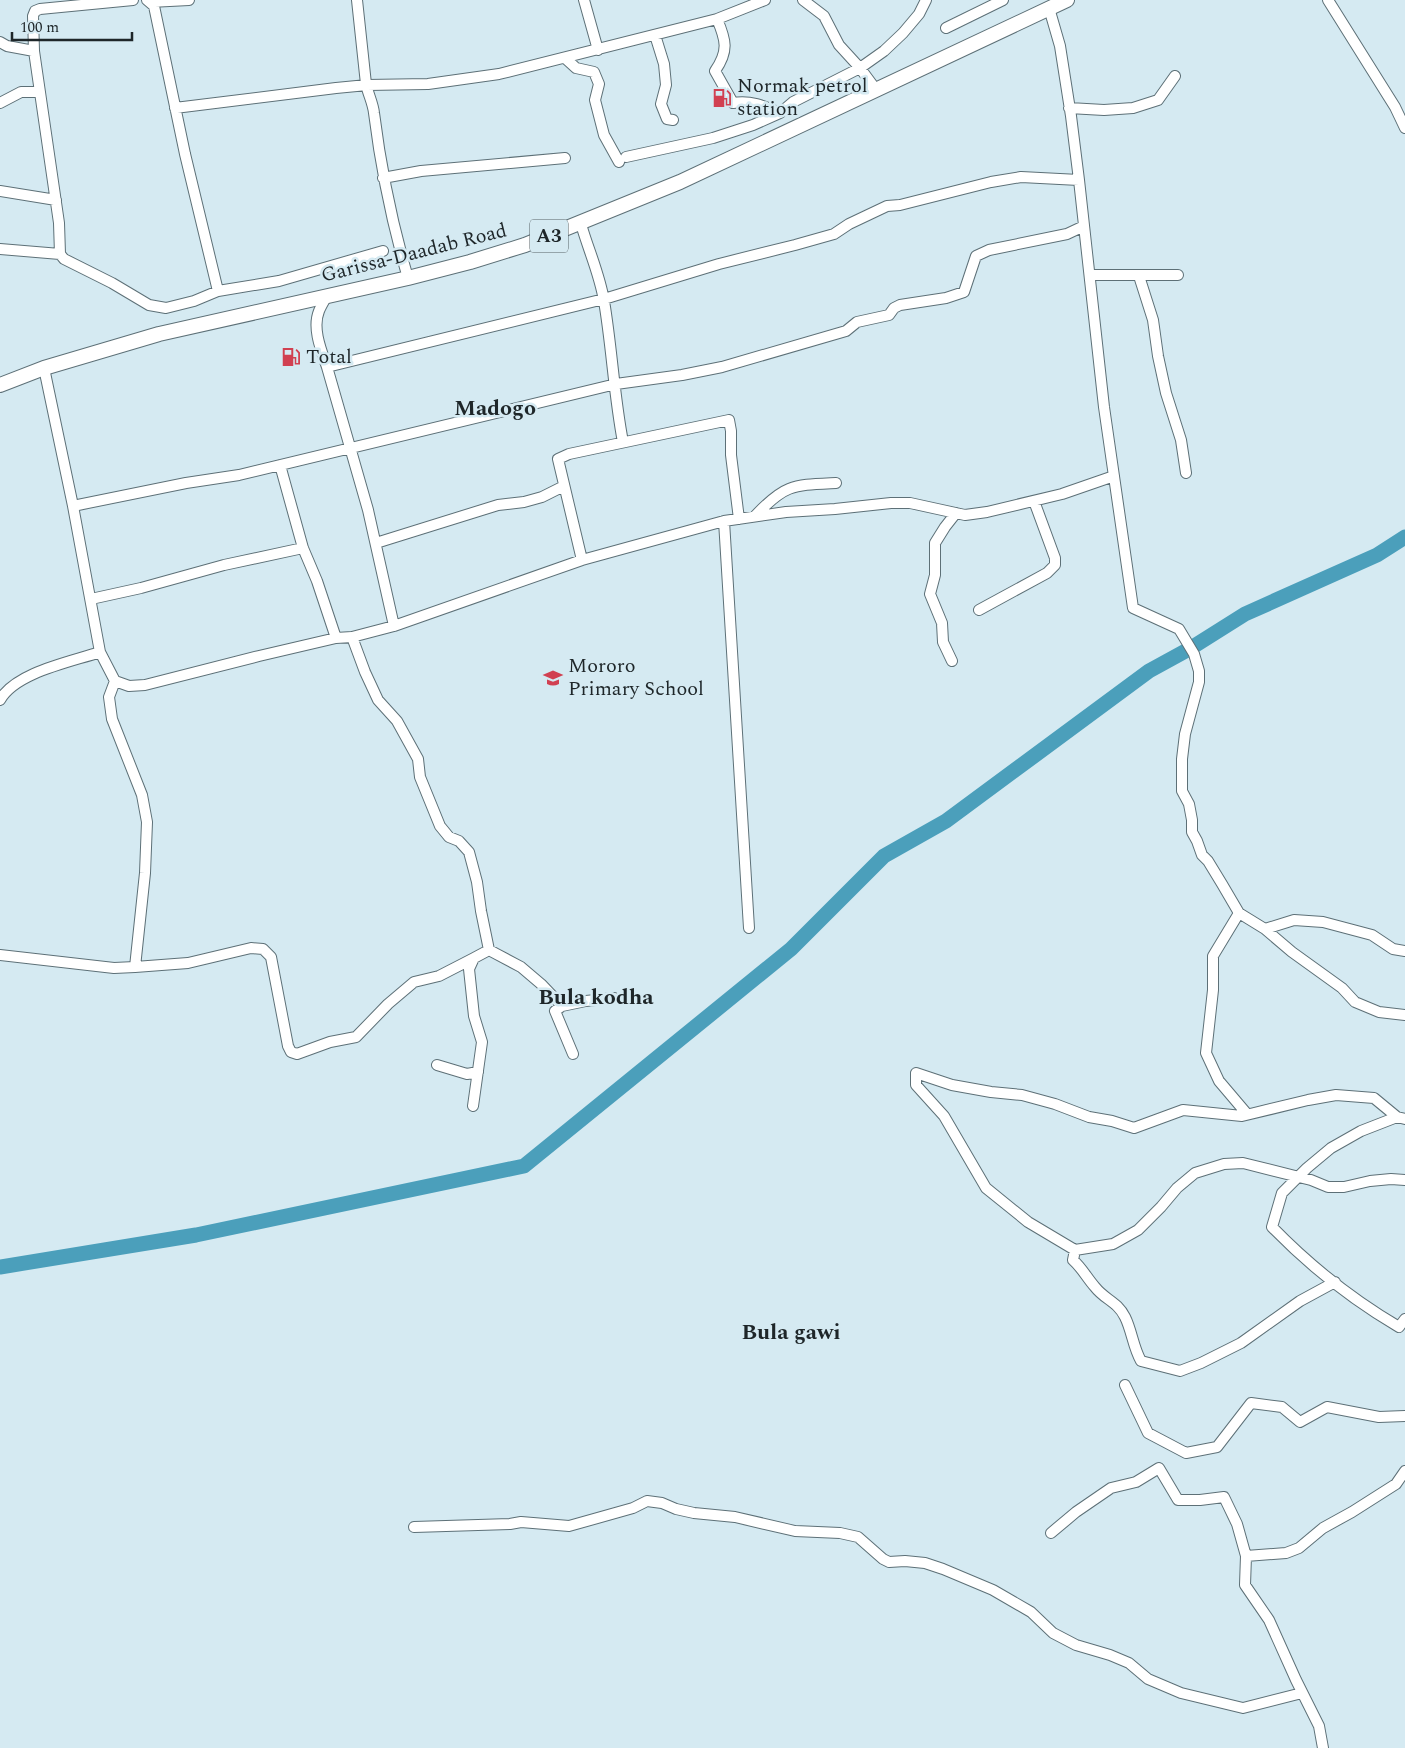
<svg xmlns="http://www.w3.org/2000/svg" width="1405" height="1748" viewBox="0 0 1405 1748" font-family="Spectral,serif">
<rect width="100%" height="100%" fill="#d5eaf2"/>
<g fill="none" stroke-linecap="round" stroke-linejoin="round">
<path stroke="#4b9fbb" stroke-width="15" d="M0,1267L196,1235L524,1166L791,949L884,856L946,821L1149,671L1191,648L1245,614L1377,555L1405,537"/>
<g stroke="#5d7077" stroke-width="12">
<path id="minor" d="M133,0L40,9L35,11L33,16L34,51L59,223L60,254L64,259L112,283L149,305L166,308L194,301L218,291L279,281L383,251
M147,0L154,6L185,154L218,291
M357,0C360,28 363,56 366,84C368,94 373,103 374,113C381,169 392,223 408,278
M584,0L598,50
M803,0L824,16L839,45L860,68L877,91
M1328,0L1395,107L1405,128
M150,2L189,0
M1049,8L1060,46L1071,116L1079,180L1104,407L1133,608L1179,629L1194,654L1199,671V682L1185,734L1182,759V791L1189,804L1192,820V832L1197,841L1202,855L1208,861L1222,884L1239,913L1265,929L1294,920L1323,922L1372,935L1393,949L1405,951
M717,19C726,40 729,51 715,71L733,103C751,100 764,106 780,113
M946,28L1003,0
M655,35L664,64L666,85L661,104L667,119L673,120
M0,42L7,46L34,51
M565,58L576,68L594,72L599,84L595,100L604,135L619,162
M0,103L21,92H39
M175,108L336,88L367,85L428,84L499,74L717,19L765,0
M1069,108L1104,110L1133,108L1158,100L1175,76
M626,157L713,138L753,125L780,113L793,102L860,68L884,51L903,33L919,14L926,0
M383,178L421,171L565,158
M0,191L56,200
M581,224C588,249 600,275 604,301C612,348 614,396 623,442
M0,249L60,254
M1090,275H1178
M1139,276L1153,320L1158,356L1166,393L1181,440L1186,473
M327,296C324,301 321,306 319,311C312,328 321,350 327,367
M44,368L73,506L100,652L115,681L129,686L145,685L259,656L336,638L352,637L394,626L582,560L724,521L786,512L835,509L891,503H910L965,515L987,512L1062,494L1114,476
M280,465L303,548L317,581L336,638
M73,506L186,483L239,475L616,384L682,375L722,367L846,331L857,322L889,315L894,308L900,305L946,298L964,292L976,256L989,250L1067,234L1084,226
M755,516C785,484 793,485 836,483
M724,521L749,928
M376,543L498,505L524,502L542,497L564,486
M582,560L558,459L569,454L729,420L731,431V455L739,519
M91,599L141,588L224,565L303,548
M979,610L1047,573L1055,565V558L1034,501
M394,626L368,510L327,367L604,299L719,264L795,245L834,234L849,224L887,206L900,205L991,182L1021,177L1079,180
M352,637L365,672L378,700L397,721L418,759L420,777L440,826L449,837L459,841L469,852L477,882L481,911L489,950L474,958L469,969L474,1016L482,1042L473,1106
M952,661L943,642L942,623L930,594L935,575V543L945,527L956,513
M0,700C16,672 71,662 100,652
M1239,913L1213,956V990L1206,1053L1219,1081L1247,1114
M1265,929L1292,952L1342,988L1355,1002L1379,1012L1405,1015
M489,950L521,967L541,984L562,1006L586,1001L614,998
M0,955L114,968L135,967L145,873L147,822L142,795L112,719L109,697L115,681
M135,967L188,963L251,948L263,949L271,957L288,1046L291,1052L297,1054L330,1042L356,1037L388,1004L414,982L439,976L474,958
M562,1006L555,1011L573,1054
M437,1065L467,1074L478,1072
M1397,1117L1361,1131L1331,1148L1307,1168L1282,1193L1272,1227C1309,1265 1353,1300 1399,1327L1405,1319
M1405,1119L1397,1117L1374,1098L1336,1095L1308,1100L1242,1116L1183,1110L1134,1128L1112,1121L1089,1117L1055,1104L1022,1095L991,1092L952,1085L916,1073V1085L944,1116L986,1188L1028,1222L1075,1250L1113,1244L1138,1230L1161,1207L1177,1188L1195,1173L1224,1164L1243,1163L1311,1180L1328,1187H1344L1370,1181L1391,1179L1405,1180
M1075,1250L1073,1260C1082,1268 1087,1278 1095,1287C1105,1300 1117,1301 1125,1317C1132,1331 1133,1347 1141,1361L1180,1371L1201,1363L1241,1343L1300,1301L1335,1282
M1125,1385L1148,1433L1186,1453L1217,1447L1251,1403L1282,1407L1300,1422L1327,1407L1379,1417L1405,1416
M414,1527L510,1524L521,1522L569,1526L633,1508L647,1501L662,1503L676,1509L694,1513L735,1517L795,1531L840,1533L858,1537L883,1559L889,1562L905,1561L925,1563L943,1569L993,1590L1031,1612L1053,1633L1076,1645L1110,1655L1129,1663L1148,1679L1181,1693L1243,1708L1302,1693
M1051,1533L1076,1512L1111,1488L1136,1482L1159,1468L1178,1500H1200L1224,1497L1237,1524L1246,1556L1245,1585L1269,1620L1296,1680L1319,1726L1323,1748
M1246,1556L1286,1553L1299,1548L1323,1528L1352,1512L1396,1484L1405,1471"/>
</g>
<g stroke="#5d7077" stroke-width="16">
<path id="highway" d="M0,385L44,368L159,334L408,278L470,262L525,245L680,182L1067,0"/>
</g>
<use href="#minor" stroke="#fff" stroke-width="10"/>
<use href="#highway" stroke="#fff" stroke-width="14"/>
</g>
<defs>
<g id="fuel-bare" transform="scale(1.5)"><path d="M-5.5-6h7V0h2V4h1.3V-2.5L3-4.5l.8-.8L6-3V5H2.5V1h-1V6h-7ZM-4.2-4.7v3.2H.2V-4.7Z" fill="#d14051" stroke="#d5eaf2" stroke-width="2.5" paint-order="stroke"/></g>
<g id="school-bare" transform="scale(1.5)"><path d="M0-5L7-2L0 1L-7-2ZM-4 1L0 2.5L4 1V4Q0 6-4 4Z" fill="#d14051" stroke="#d5eaf2" stroke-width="2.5" paint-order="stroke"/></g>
</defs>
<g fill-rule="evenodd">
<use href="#fuel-bare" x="722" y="98"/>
<use href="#fuel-bare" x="291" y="357"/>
<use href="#school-bare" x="553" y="678"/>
</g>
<g text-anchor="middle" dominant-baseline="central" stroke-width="5" stroke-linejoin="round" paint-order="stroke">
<rect fill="#d5eaf2" stroke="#556165" stroke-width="1" x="530" y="219.5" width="38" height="33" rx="4"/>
<g font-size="19" font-weight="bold" fill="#1e2629">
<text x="549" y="236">A3</text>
</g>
<g font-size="20" fill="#1e2629" stroke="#d5eaf2" text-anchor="start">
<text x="737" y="86">Normak petrol<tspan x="737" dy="23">station</tspan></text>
<text x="306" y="357">Total</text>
<text x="568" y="666">Mororo<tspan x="568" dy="23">Primary School</tspan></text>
</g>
<g font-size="20" fill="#1e2629" stroke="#d5eaf2">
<text transform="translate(414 253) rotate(-14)">Garissa-Daadab Road</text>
</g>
<g font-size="22" font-weight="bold" fill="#1e2629" stroke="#d5eaf2">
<text x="495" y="408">Madogo</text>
<text x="596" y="997">Bula kodha</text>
<text x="791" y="1332">Bula gawi</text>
</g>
</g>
<path d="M12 32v8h120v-8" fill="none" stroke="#1e2629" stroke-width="2.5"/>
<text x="20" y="32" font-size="15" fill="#1e2629" stroke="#d5eaf2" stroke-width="4" paint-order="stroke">100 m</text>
</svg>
